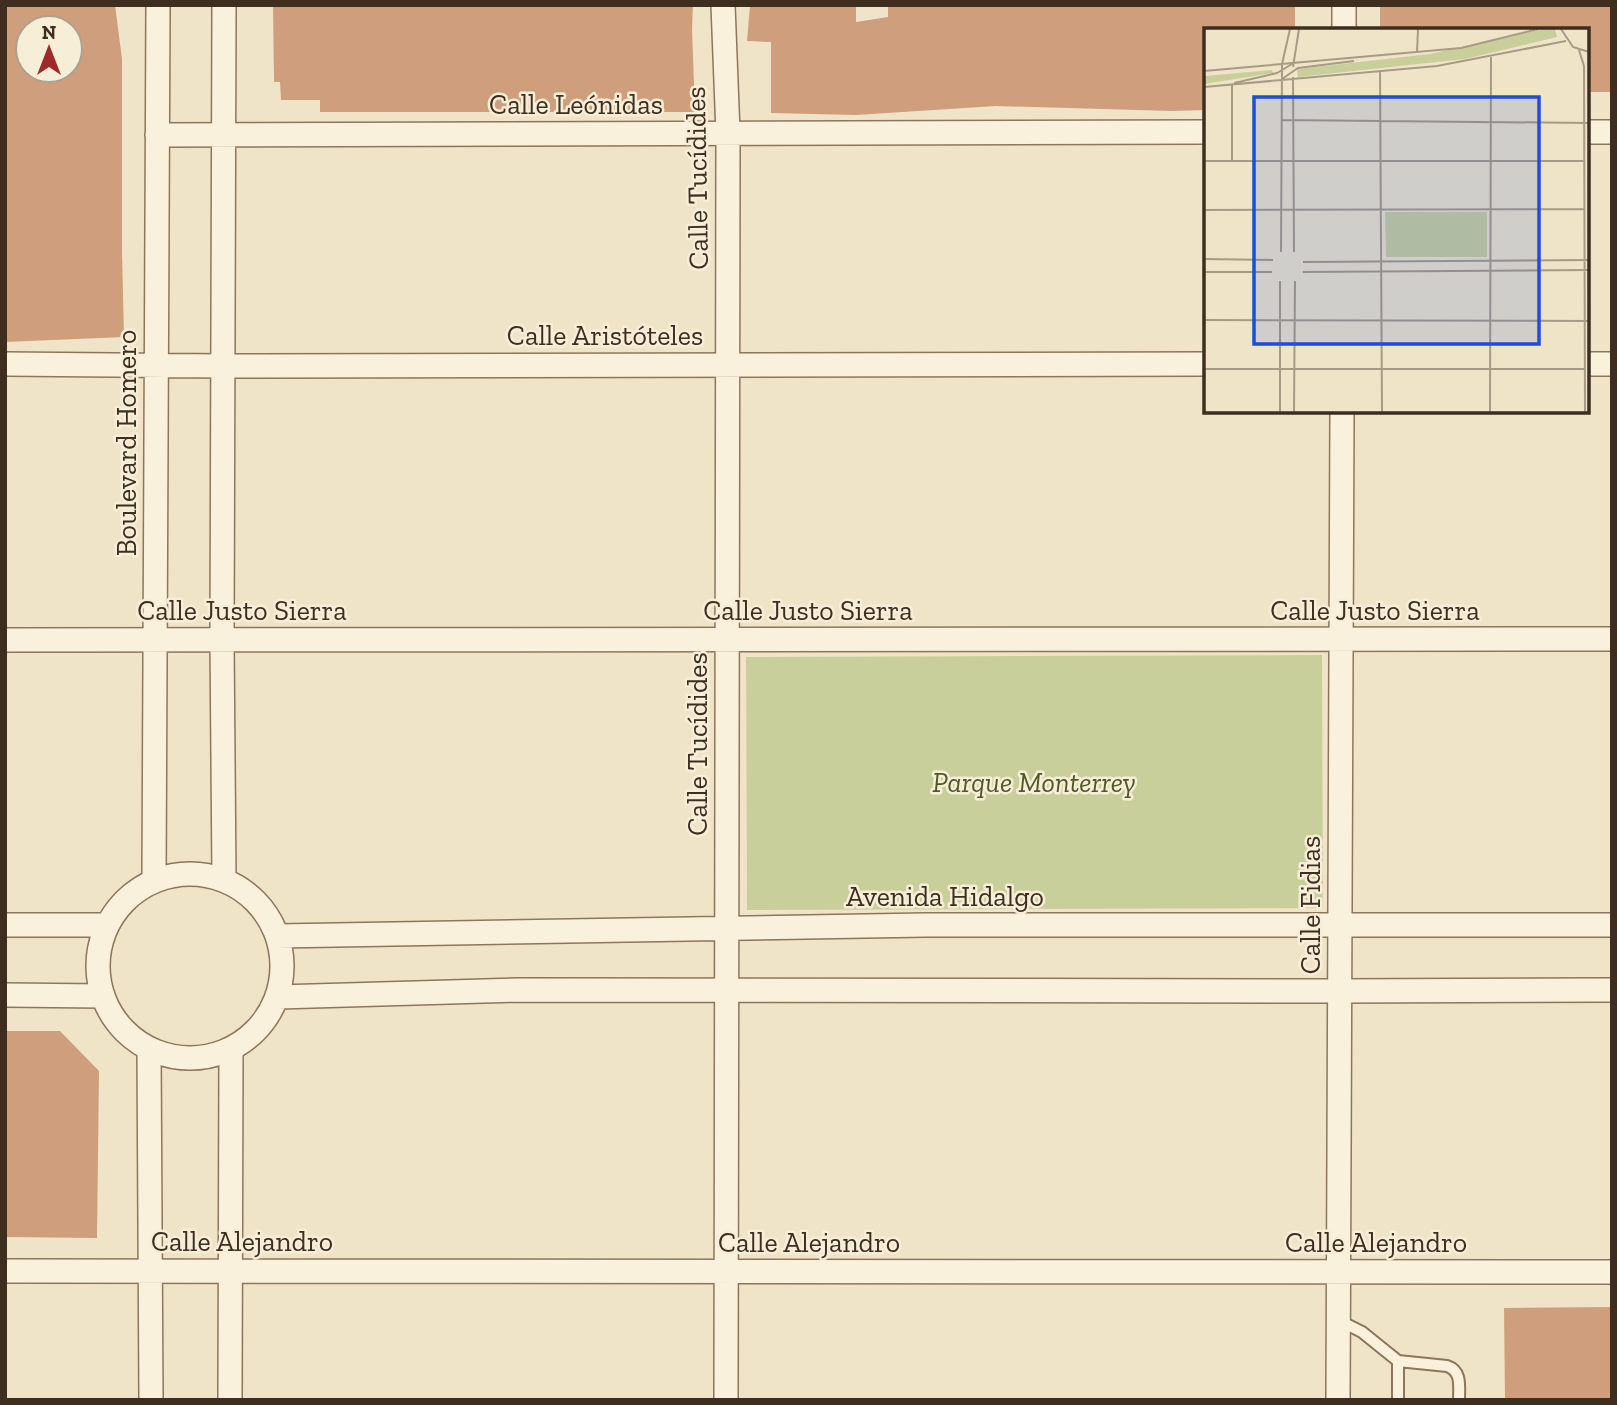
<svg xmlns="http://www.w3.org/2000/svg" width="1617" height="1405" viewBox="0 0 1617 1405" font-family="'Zilla Slab',serif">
<rect width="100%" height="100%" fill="#f0e4c8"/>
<path fill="#c9cf9b" d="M1322,655L1323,908L747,910L746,657Z"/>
<path fill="#cf9f7d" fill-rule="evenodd" d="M5,5H115L122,59V252L124,337L5,342ZM28,28H70V70H28Z
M273,5H693L692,29L695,112H320V100H281L280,82H274Z
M750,5H856V22L888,17V5H1295V30H1206V110L1171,111L996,106L856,115L771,113V42L747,41Z
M1380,5H1612V92H1587V30H1380Z
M5,1031H60L99,1071L97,1238L5,1237Z
M1612,1307V1400H1505L1504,1308Z"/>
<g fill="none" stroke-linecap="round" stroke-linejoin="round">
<g stroke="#8d765c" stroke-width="14">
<path id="lane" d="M1338,1320L1362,1332L1398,1361L1447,1366C1462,1371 1459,1386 1459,1400
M1398,1361V1400"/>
</g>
<g stroke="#8d765c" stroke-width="26">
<path id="street" d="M224,5L222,640L224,880
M723,5L728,133L726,1400
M1344,30V5
M1587,132H1612
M157,135L1206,132
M5,364L222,366L1206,364
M1587,364H1612
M5,640L1612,639
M98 966a92 92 0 1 1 184 0a92 92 0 1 1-184 0Z
M154,880C157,589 156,297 158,5
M5,925H106
M278,936L925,925H1612
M5,995L102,996
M278,997L520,990L1340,991L1612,990
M149,1049L151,1400
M5,1271L1612,1272
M230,1400L231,1049
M1338,1400L1342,411"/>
</g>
<use href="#lane" stroke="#faf1dc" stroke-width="10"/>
<use href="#street" stroke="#faf1dc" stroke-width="23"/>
</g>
<g text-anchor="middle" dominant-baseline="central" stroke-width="5" stroke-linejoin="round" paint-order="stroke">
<g font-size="28" fill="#3d2e20" stroke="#f7eed8">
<text x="576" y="104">Calle Leónidas</text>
<text transform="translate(697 178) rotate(-91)">Calle Tucídides</text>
<text x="605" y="335">Calle Aristóteles</text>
<text transform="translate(126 443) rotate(-90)">Boulevard Homero</text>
<text x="242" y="610">Calle Justo Sierra</text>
<text x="808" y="610">Calle Justo Sierra</text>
<text x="1375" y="610">Calle Justo Sierra</text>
<text transform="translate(697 744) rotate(-90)">Calle Tucídides</text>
<text x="945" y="896">Avenida Hidalgo</text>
<text transform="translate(1310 905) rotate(-90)">Calle Fidias</text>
<text x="242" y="1241">Calle Alejandro</text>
<text x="809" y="1242">Calle Alejandro</text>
<text x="1376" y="1242">Calle Alejandro</text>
</g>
<g font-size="28" font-style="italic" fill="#4d5a26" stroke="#f7eed8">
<text x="1034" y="782">Parque Monterrey</text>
</g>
</g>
<g transform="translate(1204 28)">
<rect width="385" height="385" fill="#f0e4c8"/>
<path d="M339,1H351L353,9L261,31L94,49L93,41L226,26ZM68,42L69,45L0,56V48ZM181,184H283V229H182Z" fill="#c9cf9b"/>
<path fill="none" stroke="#a89b85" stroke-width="2" d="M357,1L369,19L385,24M375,22L380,38L381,384M213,25L214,1M89,39L95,1M0,43L257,20L334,1M176,43L178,384M89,49L90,224M78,51L94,40L150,33M30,55L73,45L88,36M0,59L233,38L362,13M78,92L385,95M0,133H381M28,133V56M0,182L381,181M77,224L78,36L86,1M0,231L69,232M99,234L385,232M0,244H68M99,244L385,242M76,253V384M0,292L385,293M0,341H380M90,384L91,253M286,384L287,29"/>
<path fill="#1d4ed8" fill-opacity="0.15" stroke="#1d4ed8" stroke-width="3.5" d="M50,69H335V316H50Z"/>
<rect width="385" height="385" fill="none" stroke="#3d2e20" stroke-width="3.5"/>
</g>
<rect width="1617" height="1405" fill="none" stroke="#3d2e20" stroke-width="14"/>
<g transform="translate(49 49)"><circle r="33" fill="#f7eed8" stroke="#ada18e" stroke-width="2"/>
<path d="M0-5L12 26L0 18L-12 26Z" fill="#9e2a2b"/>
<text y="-10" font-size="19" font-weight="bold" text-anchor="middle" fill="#3d2e20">N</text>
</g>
</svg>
